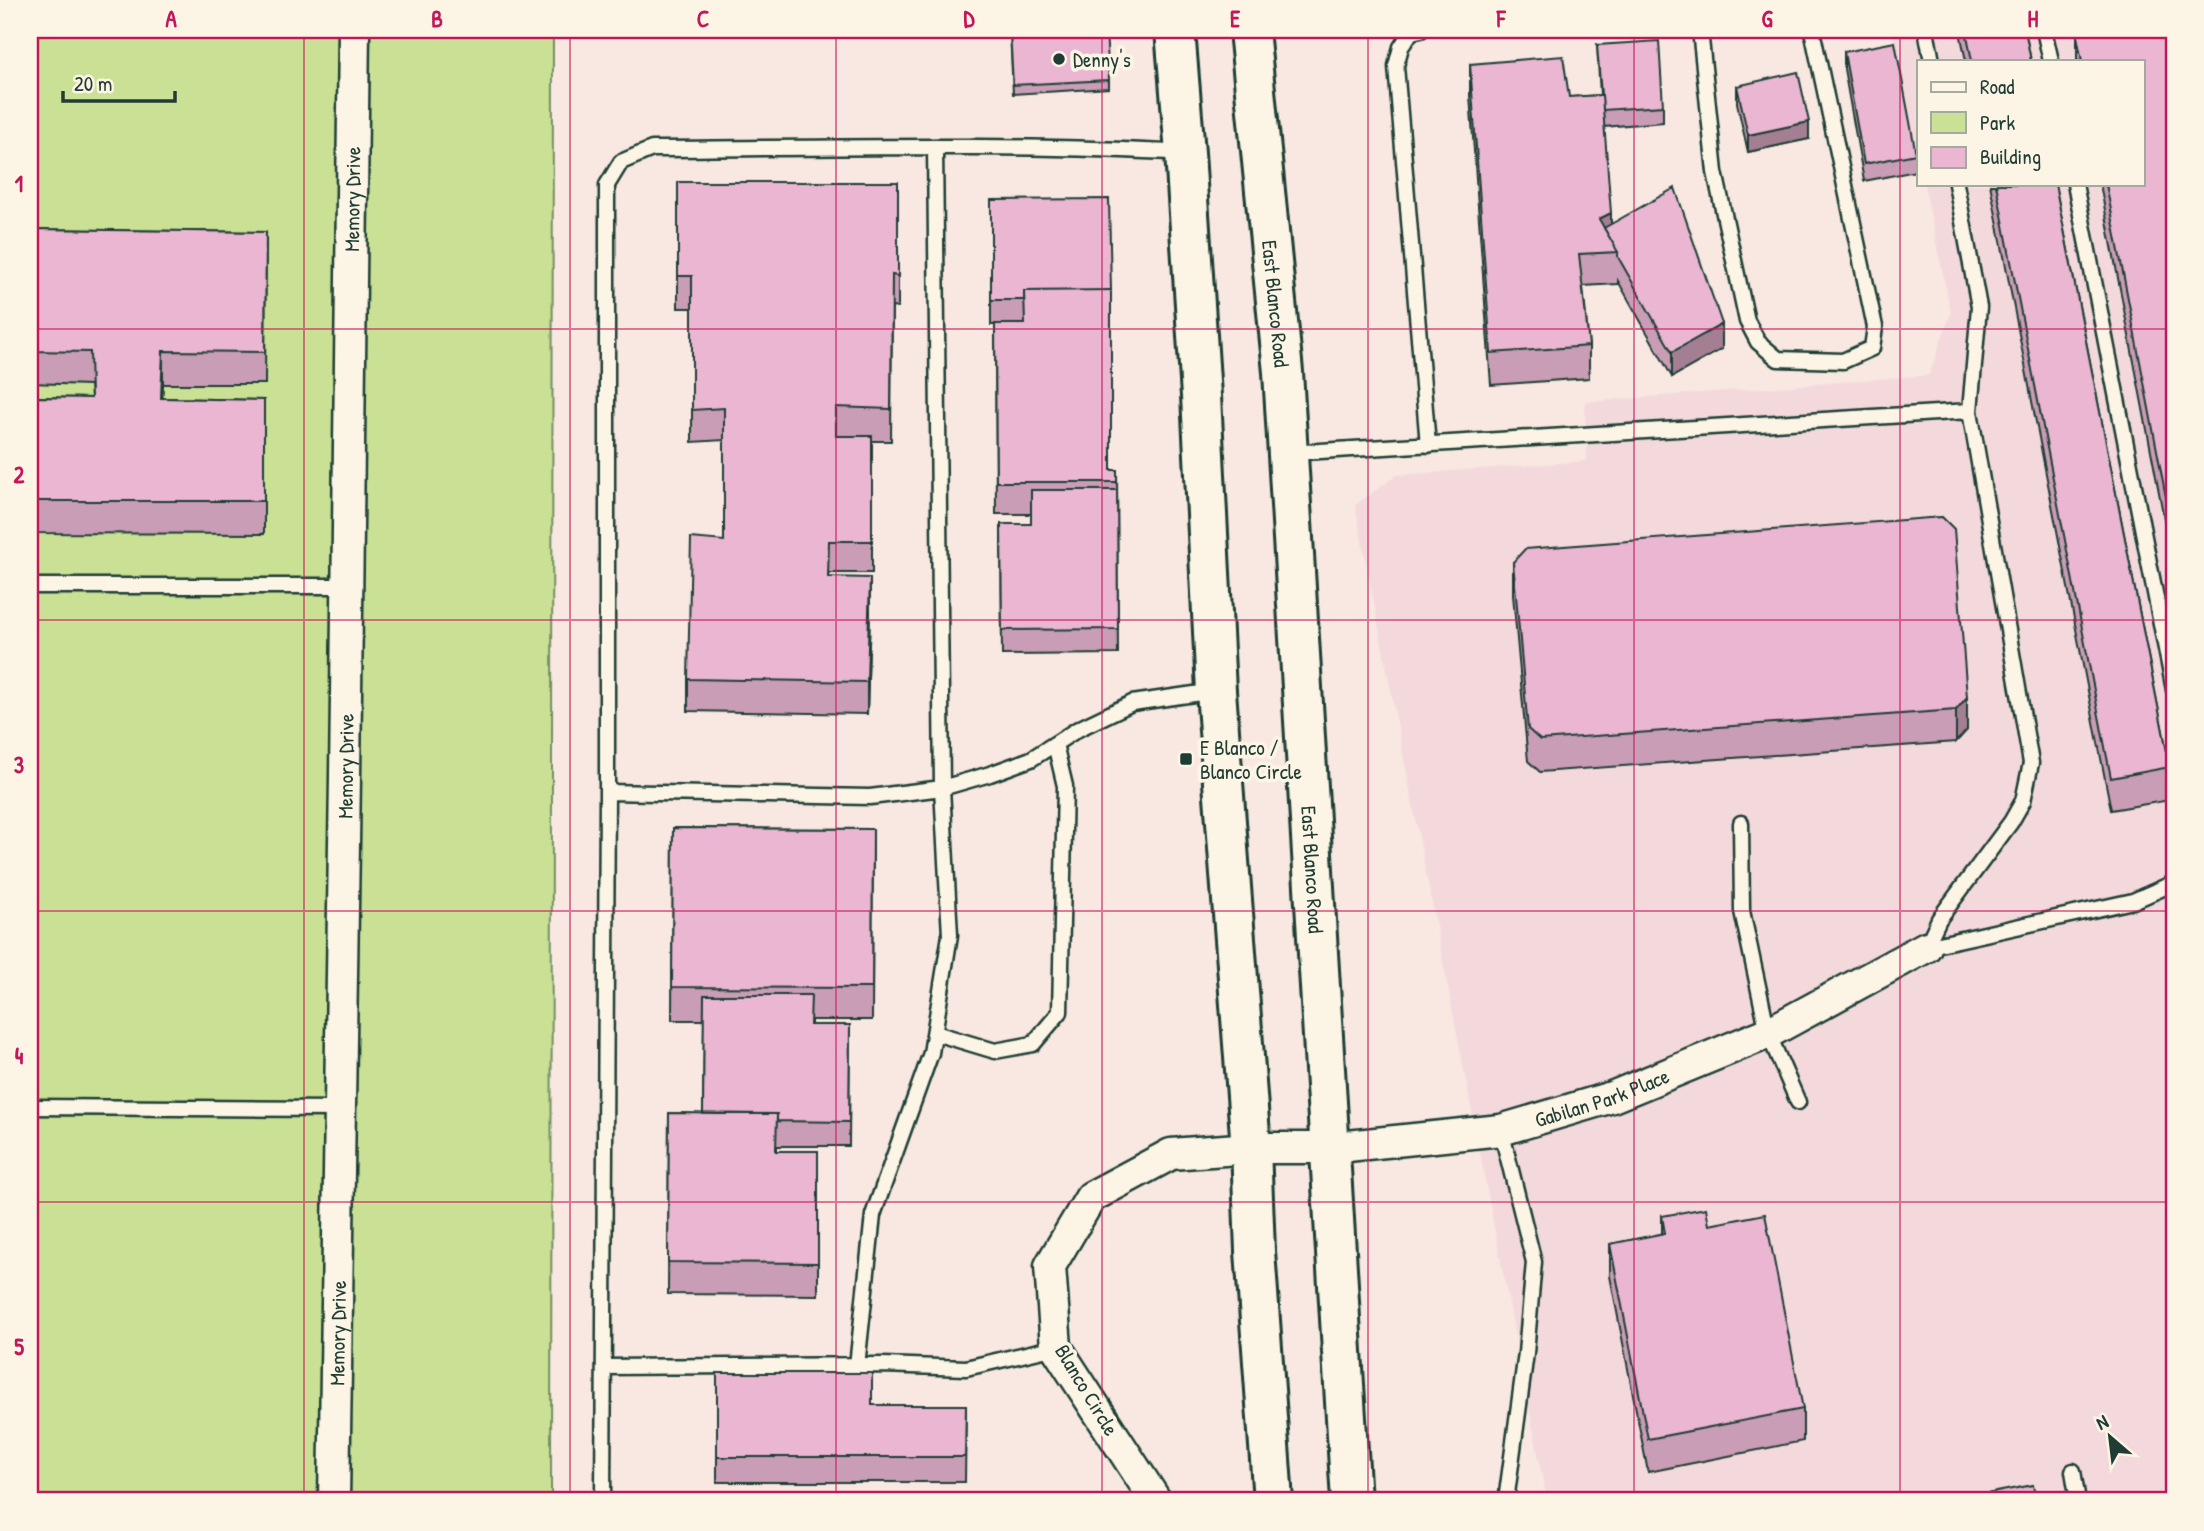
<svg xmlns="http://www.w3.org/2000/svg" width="2204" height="1531" viewBox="0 0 2204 1531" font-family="'Patrick Hand',sans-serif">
<rect width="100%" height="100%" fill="#f8e8e1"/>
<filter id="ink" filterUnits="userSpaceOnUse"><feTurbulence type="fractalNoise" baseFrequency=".0143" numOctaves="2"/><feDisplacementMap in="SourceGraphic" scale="14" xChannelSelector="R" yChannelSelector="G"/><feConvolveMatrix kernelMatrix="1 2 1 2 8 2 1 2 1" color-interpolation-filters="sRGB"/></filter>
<g filter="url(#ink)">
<path fill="#f4d9dc" d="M1891,30H2174V1501H1547L1355,505L1397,475L1587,461L1585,402L1929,375L1951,313L1924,184H2143V61H1919V161Z"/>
<path fill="#c9e095" stroke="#748e64" stroke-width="2" d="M30,30H553L551,1501H30Z"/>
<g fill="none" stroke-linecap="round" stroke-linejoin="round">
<g stroke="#1f3d34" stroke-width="19">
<path id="lane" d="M1421,30L1411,32L1401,47L1396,66L1428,445
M1700,30L1715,172L1747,321L1758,342L1778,359L1843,361L1872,348L1875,327L1812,30
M1926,30L1932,61
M2044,30L2051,61
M2075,184L2174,690
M1288,453L1970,411
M30,586H346
M607,792L870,797L942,788L990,774L1031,759L1078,729L1132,703L1215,691
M1741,823L1742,911L1768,1033L1798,1102
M1926,947L1939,919L2011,822L2023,801L2031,763L1970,411L1979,307L1956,184
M1926,947L2133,901L2174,883
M935,1033L995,1051L1033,1044L1060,1012L1065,786L1055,744
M30,1107L342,1109
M1501,1130L1534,1262L1526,1353L1506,1501
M857,1366L873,1215L931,1053L950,935L942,788L935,147
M605,1367L883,1365L966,1368L1056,1347
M2073,1471L2078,1501
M603,1501L607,792V185L621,162L652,149C829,148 1007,143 1185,153"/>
</g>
<g stroke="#1f3d34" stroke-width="35">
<g id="street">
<path id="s1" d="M334,1501C344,1011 347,520 354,30"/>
<path id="s2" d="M1156,1501L1056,1347L1050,1266L1091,1197L1171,1154L1251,1148H1328L1501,1130L1612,1097L1768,1033L1926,947"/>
</g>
</g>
<g stroke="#1f3d34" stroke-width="44">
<g id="highway">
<path d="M1175,30L1185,153L1201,396L1216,691L1251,1148L1255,1251L1273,1501"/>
<path id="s3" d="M1249,30L1283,372L1351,1501"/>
</g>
</g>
<use href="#lane" stroke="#fcf5e5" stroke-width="14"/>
<use href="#street" stroke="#fcf5e5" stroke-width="30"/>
<use href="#highway" stroke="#fcf5e5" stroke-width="38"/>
</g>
<path fill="#c99db5" stroke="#1f3d34" stroke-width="2" d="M1010,30L1109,80V88L1013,94Z
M1961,30H2025L2031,61H1966L1961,37Z
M2174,30V571L2100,184H2143V61H2077V36Z
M1597,45L1663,106V122L1604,127L1611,225L1722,349L1672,377L1618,281V284L1583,286L1589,346V378L1491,385L1470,96V64L1569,97L1600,95Z
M1844,52L1916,154V171L1864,181L1844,69Z
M1737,86L1809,139L1748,152L1737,103Z
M678,182H898V308L892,307L891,441H872V573H829V577L870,610L867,714L688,711V679L724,541V440L692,442V308H678Z
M1990,184H2055L2170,767V800L2111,810Z
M991,200L1111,470H1117L1118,654L1002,655L1001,524H1031V514H996L995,325H991Z
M30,229L266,232L265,384H163L162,398L264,400V534L30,533V397L91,398L90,385L30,383Z
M1942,517L1967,730L1956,742L1540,772L1528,761L1513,595V562Z
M673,828L873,829L872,1020H811V1025H850L849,1146H777V1151H818V1295L668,1294L669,1113L703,1114L704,1020H672Z
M1662,1216L1803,1409V1441L1648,1472L1610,1276V1244L1662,1234Z
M717,1373L872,1405H966L965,1482H717Z"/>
<path fill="#a47f93" stroke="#1f3d34" stroke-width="2" d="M1809,122V139L1748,152V135Z
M1611,213V243L1599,219Z
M1722,324V349L1672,377V352Z
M163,351V384L161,430V398Z
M870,578V610L867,714V682Z
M1967,697V730L1956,742V710Z"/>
<path fill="#eab6d2" stroke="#1f3d34" stroke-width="2" d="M1010,30H1106L1109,80L1013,85Z
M1966,30H2025L2031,61H1972Z
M2081,30H2174V539L2106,184H2143V61H2082L2077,36Z
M1659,41L1663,106L1603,110L1602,95H1601L1597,45Z
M1895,42L1916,154L1864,164L1844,52Z
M1563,56L1569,97L1602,95L1611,213L1599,219L1618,252L1579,254L1589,346L1491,353L1470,64Z
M1798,72L1809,122L1748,135L1737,86Z
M678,182H898V276L892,275L891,409L836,407V436H872V541H829L828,577L870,578L867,682L688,679L691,538L724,541V408L692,410V276H678Z
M1996,184H2055L2170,767L2111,778Z
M1675,188L1722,324L1672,352L1618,257V252L1604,228Z
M1109,199L1111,290L1024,291V300H991V200Z
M30,229L266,232L265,352L163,351L161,398L264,400V501H30V397L91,398L90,352L30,351Z
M1111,290V470H1117V482H996L995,324H1025L1024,291Z
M1031,490H1117L1118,629L1002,630L1001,524H1031Z
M1942,517L1954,529L1967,697L1956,710L1540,740L1528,729L1513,562L1525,549Z
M673,828L873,829L872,988L672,987Z
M704,995H811L810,1025H850L849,1122L777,1121V1114H703Z
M669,1113L777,1114L776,1151H818V1263L668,1262Z
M1706,1208L1709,1225L1765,1214L1803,1409L1648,1439L1610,1244L1665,1233L1662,1216Z
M717,1373H872V1405H966L965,1457H717Z
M2033,1485L2036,1501H1950Z"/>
</g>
<path fill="none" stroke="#c2185b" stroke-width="2" stroke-opacity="0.55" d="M304,30V1501M570,30V1501M836,30V1501M1102,30V1501M1368,30V1501M1634,30V1501M1900,30V1501M30,329H2174M30,620H2174M30,911H2174M30,1202H2174"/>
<g fill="#1f3d34" stroke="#fcf5e5" stroke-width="2.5">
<circle cx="1059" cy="59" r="7"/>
<rect x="1179" y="752" width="14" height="14" rx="3.5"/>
</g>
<g text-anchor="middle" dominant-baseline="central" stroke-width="7" stroke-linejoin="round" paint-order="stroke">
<g font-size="21" fill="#1f3d34" stroke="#fcf5e5" text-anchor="start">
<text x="1073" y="59">Denny's</text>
<text x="1200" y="747">E Blanco /<tspan x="1200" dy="24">Blanco Circle</tspan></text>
</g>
<g font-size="21" fill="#1f3d34" stroke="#fcf5e5">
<text stroke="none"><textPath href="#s1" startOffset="1302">Memory Drive</textPath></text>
<text stroke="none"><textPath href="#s3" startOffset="275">East Blanco Road</textPath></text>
<text stroke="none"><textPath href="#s1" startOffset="735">Memory Drive</textPath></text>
<text stroke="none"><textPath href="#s3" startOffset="842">East Blanco Road</textPath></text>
<text stroke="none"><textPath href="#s2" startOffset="873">Gabilan Park Place</textPath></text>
<text stroke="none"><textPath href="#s1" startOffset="168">Memory Drive</textPath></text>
<text transform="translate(1087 1390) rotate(59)">Blanco Circle</text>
</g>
</g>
<rect width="2204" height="1531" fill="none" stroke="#fcf5e5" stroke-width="77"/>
<rect x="1917" y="60" width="228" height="126" fill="#fcf5e5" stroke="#a4ab9e" stroke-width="2"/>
<rect x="1931" y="82" width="35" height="10" fill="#fcf5e5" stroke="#a4ab9e" stroke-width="2"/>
<text x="1980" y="94" font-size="21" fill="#1f3d34">Road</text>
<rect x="1931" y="112" width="35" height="21" fill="#c9e095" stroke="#a4ab9e" stroke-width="2"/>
<text x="1980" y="130" font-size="21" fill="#1f3d34">Park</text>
<rect x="1931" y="147" width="35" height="21" fill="#eab6d2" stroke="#a4ab9e" stroke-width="2"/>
<text x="1980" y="164" font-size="21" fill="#1f3d34">Building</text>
<g transform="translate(2110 1437) rotate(332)" stroke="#fcf5e5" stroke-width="5" paint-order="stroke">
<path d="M0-5L12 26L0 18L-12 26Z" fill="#1f3d34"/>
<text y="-10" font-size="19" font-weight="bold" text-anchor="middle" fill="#1f3d34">N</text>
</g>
<path d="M63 91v10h112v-10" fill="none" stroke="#1f3d34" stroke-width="3.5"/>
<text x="74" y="91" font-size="21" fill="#1f3d34" stroke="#fcf5e5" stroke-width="5" paint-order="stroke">20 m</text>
<rect x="38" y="38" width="2128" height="1454" fill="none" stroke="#c2185b" stroke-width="2.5"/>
<g font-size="23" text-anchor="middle" font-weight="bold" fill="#c2185b">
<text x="171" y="27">A</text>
<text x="437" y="27">B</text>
<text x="703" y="27">C</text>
<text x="969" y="27">D</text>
<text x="1235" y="27">E</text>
<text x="1501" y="27">F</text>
<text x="1767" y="27">G</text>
<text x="2033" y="27">H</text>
<text x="19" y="192">1</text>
<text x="19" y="483">2</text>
<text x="19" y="773">3</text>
<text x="19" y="1064">4</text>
<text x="19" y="1355">5</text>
</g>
</svg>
